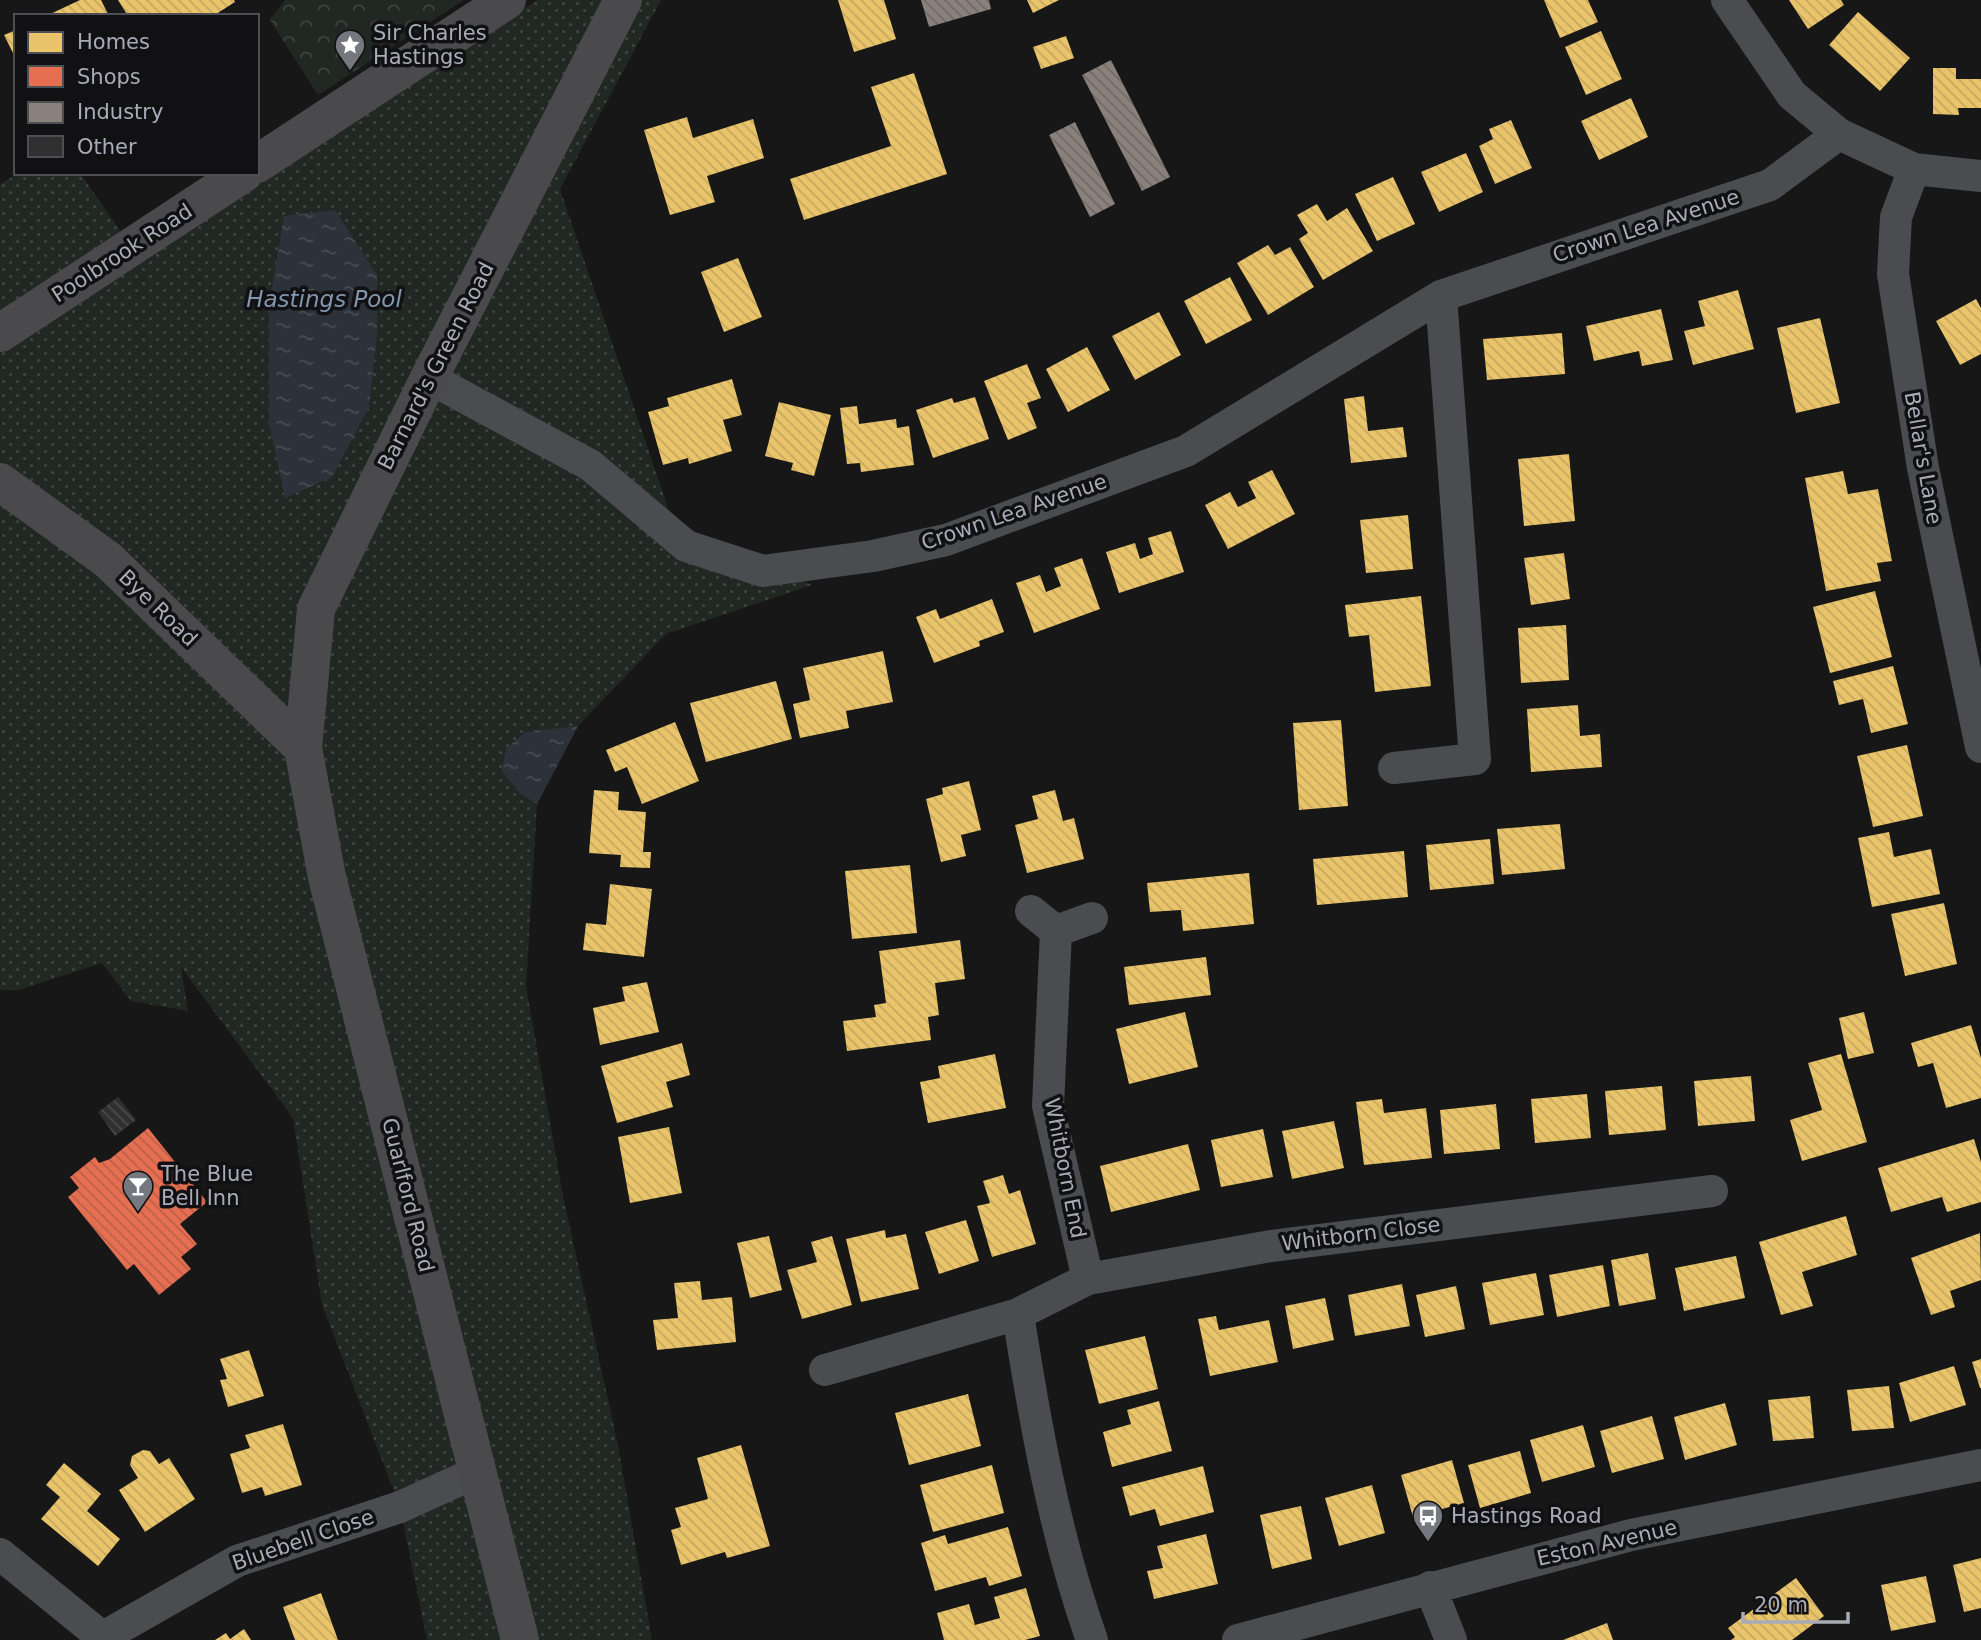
<svg xmlns="http://www.w3.org/2000/svg" width="1981" height="1640" viewBox="0 0 1981 1640" font-family="'DejaVu Sans',sans-serif">
<defs>
<pattern id="grass-dots" width="8" height="8" patternUnits="userSpaceOnUse" patternTransform="scale(1.75)"><rect width="8" height="8" fill="#212722"/><path d="M2 2h.1M6 6h.1" fill="none" stroke="#3e4440" stroke-width="1.8" stroke-linecap="round"/></pattern>
<pattern id="forest-crowns" width="20" height="18" patternUnits="userSpaceOnUse" patternTransform="scale(1.75)"><rect width="20" height="18" fill="#212722"/><path d="M2 6a3 3 0 1 1 6 0M12 15a3 3 0 1 1 6 0" fill="none" stroke="#3e4440"/></pattern>
<pattern id="water-ripples" width="26" height="14" patternUnits="userSpaceOnUse" patternTransform="scale(1.75)"><rect width="26" height="14" fill="#2d323a"/><path d="M2 4q2-2 4 0t4 0M15 11q2-2 4 0t4 0" fill="none" stroke="#494d54"/></pattern>
<pattern id="homes-back-hatch" width="6" height="6" patternUnits="userSpaceOnUse" patternTransform="scale(1.75)"><rect width="6" height="6" fill="#e9c46a"/><path d="M-1 5l2 2M0 0l6 6M5-1l2 2" fill="none" stroke="#c5a760"/></pattern>
<pattern id="shops-back-hatch" width="6" height="6" patternUnits="userSpaceOnUse" patternTransform="scale(1.75)"><rect width="6" height="6" fill="#e76f51"/><path d="M-1 5l2 2M0 0l6 6M5-1l2 2" fill="none" stroke="#ba604a"/></pattern>
<pattern id="industry-back-hatch" width="6" height="6" patternUnits="userSpaceOnUse" patternTransform="scale(1.75)"><rect width="6" height="6" fill="#8a817c"/><path d="M-1 5l2 2M0 0l6 6M5-1l2 2" fill="none" stroke="#706a67"/></pattern>
<pattern id="building-back-hatch" width="6" height="6" patternUnits="userSpaceOnUse" patternTransform="scale(1.75)"><rect width="6" height="6" fill="#303031"/><path d="M-1 5l2 2M0 0l6 6M5-1l2 2" fill="none" stroke="#4b4b4d"/></pattern>
</defs>
<rect width="100%" height="100%" fill="#171717"/>
<path fill="url(#grass-dots)" d="M537,0H661L560,189L669,511L700,537L812,585L666,634L578,726L537,804L526,986L563,1196L618,1445L652,1640H427L400,1507L322,1305L293,1118L181,967L188,1011L131,1001L102,963L19,990H0V184L19,173H80L138,256Z"/>
<path fill="url(#forest-crowns)" d="M285,0H464L318,95L270,20Z"/>
<path fill="url(#water-ripples)" d="M335,210L377,275V333L369,407L332,477L285,498L269,423V306L284,216Z
M578,726L537,804L520,793L502,771L506,749L525,732Z"/>
<path fill="url(#homes-back-hatch)" d="M80,0H101L109,16H46Z
M118,0H234L235,2L213,16H128Z
M838,0H884L896,39L854,52Z
M1027,0H1059L1033,13Z
M1544,0H1588L1598,22L1560,38Z
M1789,0H1841L1844,5L1808,29Z
M1858,12L1910,58L1880,91L1829,45Z
M16,30V59L4,35Z
M1601,31L1622,79L1586,95L1565,47Z
M1066,36L1074,58L1041,69L1033,47Z
M1933,68H1956V79H1981V108H1958L1959,115L1933,114Z
M914,73L947,174L804,220L790,179L891,146L871,87Z
M1631,98L1648,137L1599,160L1581,121Z
M687,117L693,138L753,119L764,158L707,176L715,202L670,215L644,130Z
M1511,120L1532,168L1495,184L1479,146L1493,139L1489,129Z
M1466,153L1483,192L1439,212L1421,172Z
M1393,177L1415,224L1377,241L1355,194Z
M1317,204L1327,221L1347,208L1373,251L1323,280L1299,239L1308,233L1297,215Z
M1268,245L1275,255L1290,247L1314,287L1268,315L1237,263Z
M738,258L762,317L724,332L701,272Z
M1230,277L1252,320L1206,344L1184,301Z
M1738,290L1754,349L1693,365L1684,331L1705,326L1698,301Z
M1976,299L1981,308V354L1960,365L1936,321Z
M1661,309L1673,360L1642,366L1639,351L1594,361L1586,326Z
M1159,312L1181,355L1135,380L1112,336Z
M1820,318L1840,403L1796,413L1777,328Z
M1562,333L1565,374L1487,380L1483,339Z
M1087,347L1110,390L1068,412L1046,369Z
M1027,364L1041,398L1027,403L1037,428L1008,440L984,381Z
M732,379L742,415L723,420L732,451L689,464L688,458L663,465L648,412L669,406L667,398Z
M1364,396L1368,431L1403,427L1407,457L1351,463L1344,399Z
M975,397L989,439L933,458L916,410L952,398L954,403Z
M779,402L831,415L814,476L791,470L793,463L765,456Z
M857,406L859,424L896,419L897,428L909,426L914,465L861,472L860,463L847,464L840,408Z
M1569,454L1575,521L1524,526L1518,459Z
M1272,470L1295,514L1228,549L1205,505L1230,492L1238,507L1256,498L1248,482Z
M1843,471L1848,494L1878,489L1892,561L1877,563L1881,581L1826,591L1805,478Z
M1408,515L1413,569L1366,573L1360,520Z
M1171,531L1184,572L1119,593L1106,552L1135,543L1140,559L1153,554L1148,538Z
M1564,553L1570,599L1531,605L1524,558Z
M1082,558L1100,609L1034,633L1016,583L1040,575L1046,592L1061,586L1054,568Z
M1875,591L1892,657L1830,673L1813,607Z
M1421,596L1431,686L1375,692L1369,635L1349,637L1345,605Z
M992,599L1004,632L979,641L980,646L934,663L916,617L936,609L940,619Z
M1566,625L1569,680L1521,683L1518,628Z
M883,651L893,702L846,711L849,728L800,738L793,704L810,700L803,668Z
M1893,666L1908,724L1871,733L1863,699L1839,705L1833,681Z
M776,681L792,739L706,762L690,703Z
M1578,705L1580,736L1600,734L1602,767L1531,772L1527,709Z
M1341,720L1348,806L1299,810L1293,723Z
M675,722L699,781L642,804L627,767L615,772L606,750Z
M1907,745L1923,816L1873,827L1857,756Z
M969,781L981,830L961,835L966,856L941,862L926,799L943,794L942,788Z
M594,790L619,792L618,810L646,812L643,852H651L650,868L620,867L621,855L589,853Z
M1055,790L1063,821L1074,818L1084,859L1027,873L1015,825L1038,819L1032,796Z
M1560,824L1565,869L1502,875L1497,829Z
M1889,832L1894,857L1931,849L1940,894L1872,907L1858,838Z
M1490,839L1494,884L1430,890L1426,845Z
M1404,851L1408,897L1317,905L1313,859Z
M910,865L917,933L852,939L845,871Z
M1249,873L1254,924L1183,931L1181,910L1150,912L1147,883Z
M610,884L652,889L644,957L583,950L586,923L606,925Z
M1944,903L1957,964L1905,976L1891,914Z
M960,940L965,979L935,983L939,1015L928,1017L931,1040L847,1051L843,1021L876,1017L874,1005L886,1003L879,951Z
M1206,957L1211,995L1129,1005L1124,967Z
M647,982L659,1032L600,1045L593,1008L625,1001L622,987Z
M1185,1012L1198,1067L1129,1084L1116,1029Z
M1864,1012L1874,1053L1848,1059L1839,1018Z
M1971,1025L1981,1058V1098L1946,1108L1933,1063L1918,1067L1911,1043Z
M682,1043L690,1075L666,1082L673,1107L617,1123L601,1066Z
M995,1054L1006,1108L928,1123L920,1082L940,1078L938,1066Z
M1841,1054L1867,1142L1802,1161L1790,1120L1822,1110L1808,1063Z
M1751,1076L1755,1121L1698,1126L1694,1081Z
M1662,1086L1666,1130L1609,1135L1605,1091Z
M1587,1094L1591,1138L1535,1143L1531,1099Z
M1382,1099L1384,1113L1426,1108L1432,1158L1364,1165L1356,1102Z
M1496,1104L1500,1149L1444,1154L1440,1110Z
M1334,1121L1344,1168L1292,1179L1282,1131Z
M669,1127L682,1193L630,1203L618,1137Z
M1263,1129L1273,1177L1221,1187L1211,1140Z
M1974,1139L1981,1162V1202L1947,1212L1942,1197L1891,1212L1878,1168Z
M1188,1144L1200,1190L1111,1212L1100,1166Z
M1003,1175L1009,1194L1020,1190L1036,1244L992,1257L977,1206L990,1203L983,1181Z
M1846,1216L1857,1255L1802,1272L1813,1306L1781,1315L1759,1242Z
M966,1220L979,1261L939,1274L925,1232Z
M885,1230L886,1238L906,1234L919,1289L861,1302L846,1239Z
M1980,1233L1981,1280L1950,1291L1955,1307L1931,1315L1911,1258Z
M769,1236L782,1290L750,1298L737,1243Z
M832,1236L852,1305L802,1319L787,1270L817,1262L811,1242Z
M1648,1253L1656,1299L1619,1306L1611,1260Z
M1736,1256L1745,1298L1684,1311L1675,1268Z
M1603,1265L1610,1306L1557,1317L1549,1275Z
M1536,1273L1544,1315L1490,1325L1482,1283Z
M700,1281L702,1300L732,1297L736,1342L657,1350L653,1320L678,1318L674,1283Z
M1402,1284L1410,1326L1355,1336L1348,1295Z
M1456,1286L1465,1329L1425,1337L1416,1295Z
M1325,1298L1334,1340L1293,1349L1285,1306Z
M1216,1316L1219,1330L1269,1320L1278,1362L1210,1376L1198,1319Z
M1145,1336L1158,1389L1099,1404L1085,1350Z
M249,1350L264,1396L228,1407L220,1380L227,1379L220,1359Z
M1981,1359V1388H1980L1972,1362Z
M1954,1366L1966,1405L1910,1422L1899,1383Z
M1889,1386L1894,1428L1852,1431L1847,1390Z
M968,1394L981,1446L909,1465L895,1413Z
M1810,1396L1814,1438L1773,1441L1768,1400Z
M1159,1401L1172,1451L1112,1467L1103,1432L1131,1424L1127,1410Z
M1725,1403L1737,1445L1685,1460L1674,1417Z
M1652,1416L1664,1459L1612,1473L1600,1431Z
M283,1424L302,1485L265,1496L262,1487L242,1493L230,1454L250,1448L245,1435Z
M1583,1425L1595,1467L1542,1482L1530,1440Z
M741,1445L770,1546L727,1558L725,1552L681,1565L671,1530L681,1527L675,1508L708,1499L697,1458Z
M143,1450L150,1451L159,1464L169,1458L195,1499L145,1532L119,1490L138,1478L130,1465L132,1456Z
M1520,1451L1531,1493L1480,1508L1468,1465Z
M1452,1460L1464,1503L1413,1517L1401,1475Z
M64,1463L101,1494L87,1511L120,1539L98,1566L41,1519L60,1497L46,1485Z
M992,1465L1004,1513L933,1532L920,1485Z
M1203,1466L1214,1512L1160,1526L1155,1509L1130,1516L1122,1487Z
M1372,1485L1385,1533L1339,1546L1325,1498Z
M1301,1506L1312,1559L1272,1569L1260,1515Z
M1008,1527L1022,1576L989,1586L986,1577L935,1591L921,1543L945,1535L948,1544Z
M1206,1534L1218,1584L1154,1599L1147,1571L1163,1568L1157,1546Z
M1981,1558V1608L1964,1612L1953,1565Z
M1926,1576L1936,1622L1891,1631L1881,1585Z
M1796,1578L1824,1616L1792,1640H1731L1735,1637L1728,1628Z
M1026,1588L1040,1636L1025,1640H944L937,1613L969,1604L975,1625L1000,1618L994,1597Z
M321,1593L338,1640H295L283,1607Z
M1607,1623L1613,1640H1563Z
M244,1629L251,1640H215L226,1633L230,1639Z"/>
<path fill="url(#shops-back-hatch)" d="M148,1128L207,1202L180,1224L197,1244L181,1257L191,1269L159,1295L134,1264L127,1270L68,1197L79,1188L70,1177L95,1157L99,1163L110,1159Z"/>
<path fill="url(#industry-back-hatch)" d="M921,0H989L991,9L929,27Z
M1111,60L1170,177L1142,191L1082,75Z
M1075,122L1115,204L1090,217L1049,135Z"/>
<path fill="url(#building-back-hatch)" d="M118,1097L136,1120L115,1136L98,1112Z"/>
<g fill="none" stroke-linecap="round" stroke-linejoin="round">
<path stroke="#4b4c4f" stroke-width="32" d="M1727,0L1792,95L1839,134L1914,169L1981,176
M1914,169L1896,217L1893,274L1923,468L1981,747
M429,378L590,465L686,546L763,571L873,556L946,540L1186,451L1441,296L1770,185L1839,134
M1394,768L1475,759L1441,296
M1031,911L1056,931L1048,1106L1088,1279
M1056,931L1092,918
M825,1370L1018,1314
M0,1554L103,1638
M1430,1587L1451,1640
M98,1640L237,1561L400,1507L477,1472
M1092,1640C1055,1536 1035,1423 1018,1314L1088,1279L1271,1246L1712,1191
M1238,1640L1631,1535L1981,1465"/>
<path stroke="#4a4a4d" stroke-width="38" d="M257,164L507,0
M0,333L244,173
M0,482L108,560L303,748
M520,1640L327,877L303,748L316,609L429,378L623,0"/>
</g>
<defs>
<g id="sight-pin" transform="scale(1.575)"><path d="M0 17L-7.5 6A9.5 9.5 0 1 1 7.5 6Z" fill="#76787f" stroke="#111113"/><path d="M0-6L1.8-2.2L6-1.7L2.9 1.2L3.7 5.4L0 3.3L-3.7 5.4L-2.9 1.2L-6-1.7L-1.8-2.2Z" fill="#fff"/></g>
<g id="bar-pin" transform="scale(1.575)"><path d="M0 17L-7.5 6A9.5 9.5 0 1 1 7.5 6Z" fill="#76787f" stroke="#111113"/><path d="M-6-5H6L.8 .8V4.5H3.5V6h-7V4.5H-.8V.8Z" fill="#fff"/></g>
<g id="bus-pin" transform="scale(1.575)"><path d="M0 17L-7.5 6A9.5 9.5 0 1 1 7.5 6Z" fill="#76787f" stroke="#111113"/><path d="M-5-6H5V4H4V6H2V4H-2V6H-4V4H-5ZM-3.5-4V0h7V-4ZM-3.5 1.2v1.5H-2V1.2ZM2 1.2v1.5H3.5V1.2Z" fill="#fff"/></g>
</defs>
<g fill-rule="evenodd">
<use href="#sight-pin" x="350" y="45"/>
<use href="#bar-pin" x="138" y="1186"/>
<use href="#bus-pin" x="1428" y="1516"/>
</g>
<g text-anchor="middle" dominant-baseline="central" stroke-width="7" stroke-linejoin="round" paint-order="stroke">
<g font-size="21" fill="#a9acb7" stroke="#111113" text-anchor="start">
<text x="373" y="33">Sir Charles<tspan x="373" dy="24">Hastings</tspan></text>
<text x="161" y="1174">The Blue<tspan x="161" dy="24">Bell Inn</tspan></text>
<text x="1451" y="1516">Hastings Road</text>
</g>
<g font-size="21" fill="#a9acb7" stroke="#111113">
<text transform="translate(1646 226) rotate(-18)">Crown Lea Avenue</text>
<text transform="translate(122 253) rotate(-33)">Poolbrook Road</text>
<text transform="translate(436 366) rotate(-63)">Barnard's Green Road</text>
<text transform="translate(1923 458) rotate(80)">Bellar's Lane</text>
<text transform="translate(1014 512) rotate(-19)">Crown Lea Avenue</text>
<text transform="translate(158 608) rotate(44)">Bye Road</text>
<text transform="translate(1065 1168) rotate(79)">Whitborn End</text>
<text transform="translate(408 1195) rotate(76)">Guarlford Road</text>
<text transform="translate(1361 1234) rotate(-7)">Whitborn Close</text>
<text transform="translate(303 1540) rotate(-19)">Bluebell Close</text>
<text transform="translate(1607 1543) rotate(-13)">Eston Avenue</text>
</g>
<g font-size="23" font-style="italic" fill="#8396af" stroke="#111113">
<text x="324" y="299">Hastings Pool</text>
</g>
</g>
<rect x="14" y="14" width="245" height="161" fill="#111113" stroke="#4e4f55" stroke-width="2"/>
<rect x="28" y="32" width="35" height="21" fill="#e9c46a" stroke="#4e4f55" stroke-width="2"/>
<text x="77" y="49" font-size="21" fill="#a9acb7">Homes</text>
<rect x="28" y="66" width="35" height="21" fill="#e76f51" stroke="#4e4f55" stroke-width="2"/>
<text x="77" y="84" font-size="21" fill="#a9acb7">Shops</text>
<rect x="28" y="102" width="35" height="21" fill="#8a817c" stroke="#4e4f55" stroke-width="2"/>
<text x="77" y="119" font-size="21" fill="#a9acb7">Industry</text>
<rect x="28" y="136" width="35" height="21" fill="#303031" stroke="#4e4f55" stroke-width="2"/>
<text x="77" y="154" font-size="21" fill="#a9acb7">Other</text>
<path d="M1743 1612v10h105v-10" fill="none" stroke="#a9acb7" stroke-width="3.5"/>
<text x="1754" y="1612" font-size="21" fill="#a9acb7" stroke="#111113" stroke-width="5" paint-order="stroke">20 m</text>
</svg>
